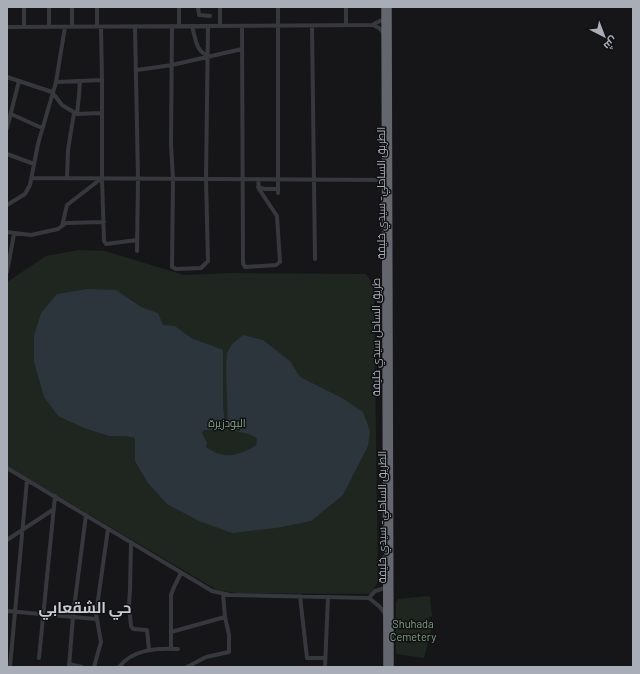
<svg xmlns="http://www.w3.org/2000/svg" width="640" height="674" viewBox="0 0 640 674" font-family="Barlow,Cairo,sans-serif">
<rect width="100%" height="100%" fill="#161618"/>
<path fill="#1e261f" d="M79,250L105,251L184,275L231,273L366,274L374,286L378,582L370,594L236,593L217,590L7,466V282L46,256Z
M427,596L430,597L432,616L429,617L431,631L424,658L396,654V603L398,599Z"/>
<path fill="#2c353c" d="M88,289L116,290L141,307L158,313L163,325L175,326L191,338L223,350V404L225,427L218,430H204L202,433L207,443L206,447C223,460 239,456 256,445L257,439C249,431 238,434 228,428L226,369L227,353L232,344L243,335L263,340L290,361L300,377L344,399L363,412L370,431L368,446L343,495L311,521L276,528L232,533L199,521L167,504L148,483L135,461V438L126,436H109L84,428L58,416L44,397L34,362V336L41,313L57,294Z"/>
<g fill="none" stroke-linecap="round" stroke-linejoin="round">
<path stroke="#37383d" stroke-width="4" d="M198,7L199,15L210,16
M220,7V26
M346,25V7
M373,25L379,28L384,33
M172,26L171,144L173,179L172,267L176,269L201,268L208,261L206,179L208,26
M179,26V7
M192,26C195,36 196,53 208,55
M242,26L243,263L245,267L276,265L280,262L277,216L259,189L258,179
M312,26L315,259
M7,27L372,25L384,19
M24,27V7
M49,27V7
M72,27V7
M97,27V7
M135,27L138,178L137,251
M137,70L172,65L242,49
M7,77L52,92L62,105L77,114L102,113
M102,80V178L104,241L106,244L137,240
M56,82L102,80L101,27
M11,114L42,128
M77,114L79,95L80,81
M7,128L19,81
M7,154L34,164
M32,178L385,180
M67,178L68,150L74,113
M258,187L265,189H278
M278,193V7
M7,205L25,194L30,185L38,144L56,82L65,27
M62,226L67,205L102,178
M7,232L31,235L58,229L66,223L104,222
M7,272L14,234
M7,468L212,591L230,595L369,598L380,607L386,615
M7,540L54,509
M131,542L130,590L129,605L131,626L133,629L147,630L149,649
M300,596L307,658H325
M369,598L375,591L385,588
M7,611L96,619
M171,632L225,617
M171,649V595L174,587L181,573
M39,658L55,496
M69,664L82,667
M10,667L27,480
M69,667L73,616L86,515
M94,667L101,642L96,614L108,529
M119,667C133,649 157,648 178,649
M187,667L206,657L229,652V635L225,617L223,594
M325,667L328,597"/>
<path stroke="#63666e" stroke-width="5.5" d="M384,7L386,667
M389,7L391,667"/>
</g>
<g text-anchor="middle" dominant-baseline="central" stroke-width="3" stroke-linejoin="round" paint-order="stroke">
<g font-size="11" fill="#a8adb8" stroke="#111113">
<text transform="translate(380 193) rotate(-90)">الطريق الساحلي- سيدي خليفة</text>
<text transform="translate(375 337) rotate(-90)">طريق الساحل سيدي خليفة</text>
<text transform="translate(381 517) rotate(-90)">الطريق الساحلي- سيدي خليفة</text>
</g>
<g font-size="11" fill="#7fa381" stroke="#111113">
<text x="227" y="422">البودزيرة</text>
<text x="413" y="623">Shuhada<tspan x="413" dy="13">Cemetery</tspan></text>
</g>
<g font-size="15" font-weight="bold" fill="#c9ccd4" stroke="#111113">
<text x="85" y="607">حي الشقعابي</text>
</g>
</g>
<rect width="640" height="674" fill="none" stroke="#a8adb8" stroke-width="16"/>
<g transform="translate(604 36) rotate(138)" stroke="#111113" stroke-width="3" paint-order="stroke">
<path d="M0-3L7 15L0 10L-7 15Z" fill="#a8adb8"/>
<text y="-6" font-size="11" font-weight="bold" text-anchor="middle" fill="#a8adb8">ش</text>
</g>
</svg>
